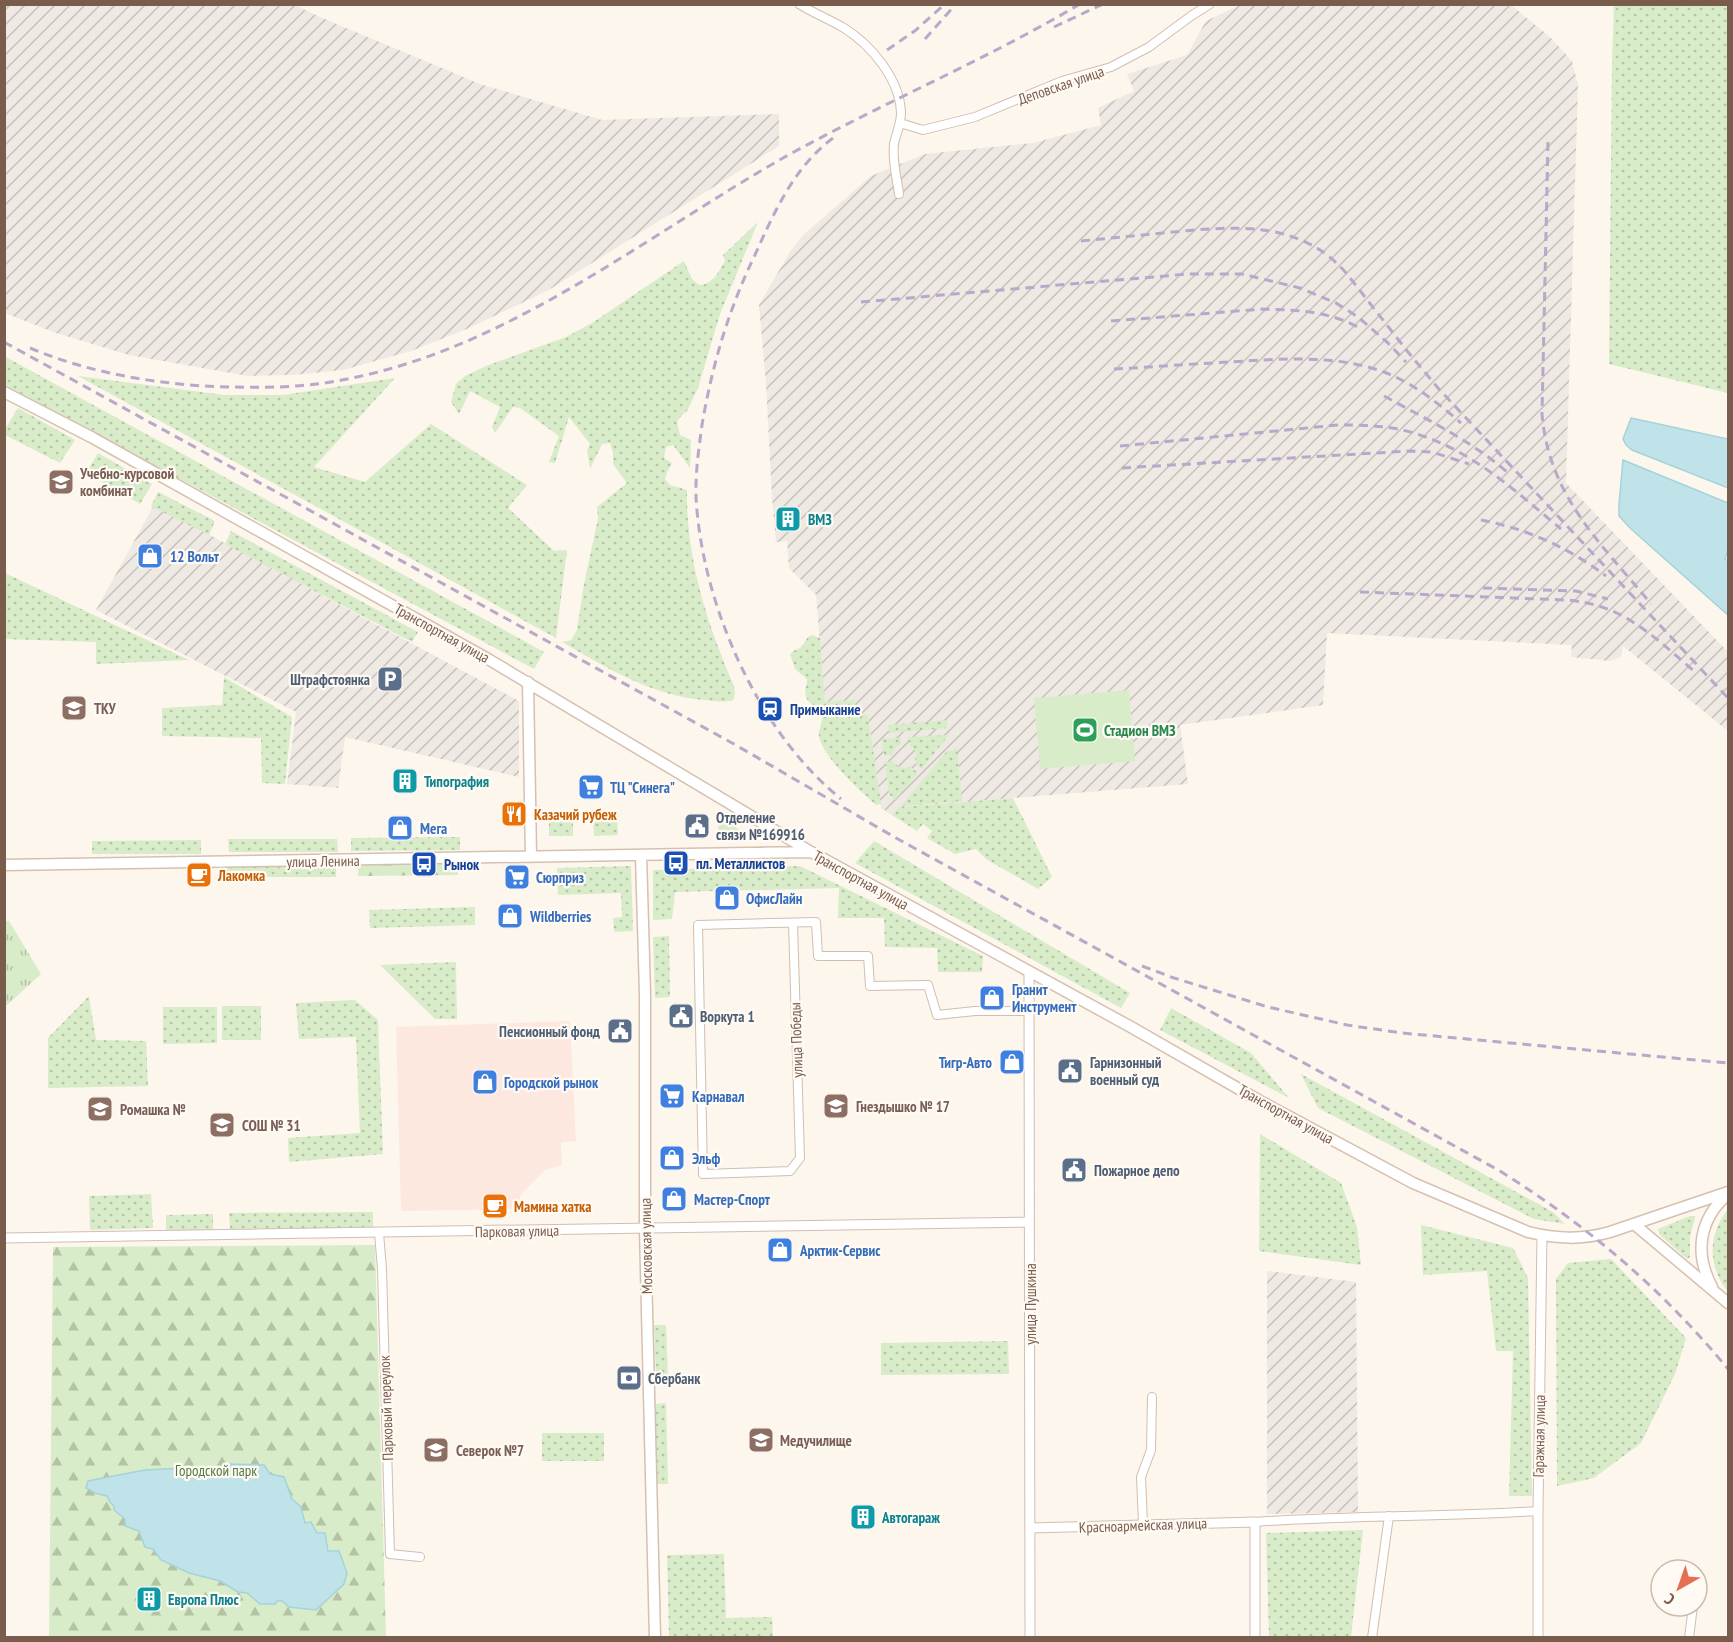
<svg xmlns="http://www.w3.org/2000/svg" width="1733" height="1642" viewBox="0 0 1733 1642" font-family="'PT Sans Narrow',sans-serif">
<defs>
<pattern id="industrial-furrows" width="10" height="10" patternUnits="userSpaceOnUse" patternTransform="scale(1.5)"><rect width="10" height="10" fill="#efe9e4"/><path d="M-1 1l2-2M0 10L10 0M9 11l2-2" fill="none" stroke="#c7c0bb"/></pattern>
<pattern id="grass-dots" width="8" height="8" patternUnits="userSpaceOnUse" patternTransform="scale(1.5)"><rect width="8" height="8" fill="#d8ecc9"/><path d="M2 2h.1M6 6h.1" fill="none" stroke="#b4c2a5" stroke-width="1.8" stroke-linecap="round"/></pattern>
<pattern id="forest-firs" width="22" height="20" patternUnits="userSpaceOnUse" patternTransform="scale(1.5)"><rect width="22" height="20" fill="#d8ecc9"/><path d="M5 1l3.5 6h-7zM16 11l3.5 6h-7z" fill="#b4c2a5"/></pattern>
<pattern id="park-tufts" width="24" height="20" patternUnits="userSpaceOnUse" patternTransform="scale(1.5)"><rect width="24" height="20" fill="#d8ecc9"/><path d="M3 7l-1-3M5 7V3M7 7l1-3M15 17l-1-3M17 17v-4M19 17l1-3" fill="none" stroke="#b4c2a5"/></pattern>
</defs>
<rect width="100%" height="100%" fill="#fdf6ec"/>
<path fill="#fde8e0" d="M570,1021L576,1141L561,1142L562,1165L545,1170L531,1184L520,1196V1209L401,1211L396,1027Z"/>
<path fill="url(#industrial-furrows)" d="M4,5H295L320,17L480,84L602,120L779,114V146L547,291L469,328L411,351L343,370L293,375L248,376L129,355L53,332L5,313Z
M1240,5H1511L1550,37L1572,61L1578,85L1566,483L1728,652V731L1623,646L1621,657L1610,661L1571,657L1572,645L1327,633L1323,705L1180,725L1188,784L899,807L892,815L881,808L868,715H856L825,702L816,595L789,568L787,541L776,542L772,498L766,384L759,305L791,250L802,236L871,176L925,154L1033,143L1101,125L1098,108L1134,91L1127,74L1187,55L1206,21Z
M154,505L519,701V777L345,737L338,788L287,784L296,712L96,610Z
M1267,1271L1356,1282L1358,1512L1267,1514Z"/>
<path fill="url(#grass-dots)" d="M1614,5H1728V393L1609,364L1612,63Z
M758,222L720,314L698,388L687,411L681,416L677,422L680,435L691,440L690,468L673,445L666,447L664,458L672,463L667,472L665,479L670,485L687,490C686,558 707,624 734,686L735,694L733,700C723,703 714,701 705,700C652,696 607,668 562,642L571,640L577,630L584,584L598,519L597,507L627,483L613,464V453L610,443L602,444L590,469L587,450L590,444L569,417L555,463L549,462L559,436L520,408L513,407L495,433L492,427L500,407L470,391L459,414L451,402L456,384L465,376L486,366L566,337L592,323L684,261L692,279L699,285C713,285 718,272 725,261L723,255Z
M4,356L544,652L534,669L5,385Z
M78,376L224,395H283L395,378L314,467L365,482L431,424L527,485L508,508L554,551L567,550L556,638Z
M18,408L75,440L60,463L5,435V429Z
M98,453L152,484L140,504L86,473Z
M158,492L215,521L209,535L151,506Z
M231,531L418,632L412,642L225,544Z
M5,573L189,660L96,664V642L5,639Z
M812,635L820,638L825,702L855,700L856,715H868L881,804L876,805C859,790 824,758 819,737C818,728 824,722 821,714C818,706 809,705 806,697C804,690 807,685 807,679L795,669L790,654C794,650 797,650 801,647C806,642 805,638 812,635Z
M224,677L292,717L285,784L262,783L261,738L162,736V708L222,705Z
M947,720V728L889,733L888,725Z
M949,735L922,769L915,763L916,752L909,744L908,737Z
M901,738V744L894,749L893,755L884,756L882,739Z
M957,746L962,801L901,806L947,751L954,750Z
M893,761C897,767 903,770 910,766L918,773L895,800L889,794L885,762Z
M1013,798L1052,877L1038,889L986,859L976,849L955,854L927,838L932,831L923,824L917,831L892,815L899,807Z
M617,815L618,835L594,836L593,815Z
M549,816H573V836H549Z
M719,816L750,837L718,838Z
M460,837V850L351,851V838Z
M228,839H337L338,852H229Z
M201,840V854H92V841Z
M874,841L1130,993L1121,1008L855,863Z
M227,864H336V877H227Z
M631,866L633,931L614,932L613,918L622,917L621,893L558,895L557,868Z
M800,866L983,956L982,972H938L937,948L885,947L884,918H838L839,888L675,892L672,919L653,920V870Z
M475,907V925L370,928L369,910Z
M669,936L670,997L655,998L653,937Z
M456,962L457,1019H435L380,965Z
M89,996L96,1040L146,1041L148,1086L48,1088V1038Z
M355,1000L378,1020L383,1154L289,1162L288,1138L360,1133L356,1037L299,1039L296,1003Z
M222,1006H261V1040H222Z
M163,1007H217V1043L163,1044Z
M1171,1008L1251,1053L1289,1098L1160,1030Z
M1301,1074L1553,1212L1565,1224L1534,1219L1318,1108Z
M1260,1134L1341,1183L1357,1227L1361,1265L1259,1251Z
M151,1194L153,1228L90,1230L89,1196Z
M1728,1209V1292C1707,1266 1708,1234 1728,1209Z
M373,1212V1228L230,1229L229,1213Z
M213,1214V1231H166V1215Z
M1690,1216H1695V1218L1690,1237V1257L1687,1259L1659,1234L1658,1229Z
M1421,1225L1513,1248L1528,1278L1532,1496H1509L1513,1351H1496L1487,1271L1423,1275Z
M1611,1259L1686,1338L1675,1374L1641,1443L1594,1478L1557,1486L1556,1279L1568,1263Z
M654,1325H666L668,1377H656Z
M1008,1341L1009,1374L881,1375V1343Z
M666,1403L668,1484H657L654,1404Z
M542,1433H604V1461H542Z
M1363,1530L1351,1637H1269L1266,1533Z
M724,1554L726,1618L772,1617L773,1637H669L667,1555Z"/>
<path fill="url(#forest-firs)" d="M458,862V875L358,876V865Z
M375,1245L386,1637L49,1638L53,1247Z"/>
<path fill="url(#park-tufts)" d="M5,921H9L41,974L5,1007Z"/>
<path fill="#d8ecc9" d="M1129,690L1135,761L1040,769L1034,698Z"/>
<path fill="#bfe3e8" stroke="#a5d3da" stroke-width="1.5" d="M1631,418L1728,439V488L1632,450L1626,445L1623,439Z
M1623,460L1728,503V549L1725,559L1728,561V615L1630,528L1619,516V504Z
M230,1464L264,1465L270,1474L284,1477L292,1499L301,1507L305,1523L311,1522L317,1533H325L328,1551H339L347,1573L344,1584L316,1610L289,1607L282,1601H277L275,1604H260L247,1593L238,1592L220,1581L189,1573L161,1560L153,1549L145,1547L139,1531L125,1526V1519L114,1510V1506L110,1502L107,1496L95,1493L86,1488L88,1481L145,1470L204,1467L221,1468Z"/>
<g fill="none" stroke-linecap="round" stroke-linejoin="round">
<g stroke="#d1beb0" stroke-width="10">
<path id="minor" d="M799,4C813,13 829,19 844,28C871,45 900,79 901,113C901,124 896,134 894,144C892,161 897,178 899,194
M900,123L923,130L975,117L1062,81L1111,67L1149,47L1191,16L1210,4
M793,923L800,1158L790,1171L703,1174L698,925L816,922L818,956H868L870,986L928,985L937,1015L975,1011H1029
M379,1233L382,1269L390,1554L420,1557
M1255,1522C1349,1515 1444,1517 1538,1511
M1143,1524L1141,1477L1151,1450L1152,1397
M1372,1638L1389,1516
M1689,1638L1693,1606"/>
</g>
<g stroke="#d1beb0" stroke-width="11">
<path id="tertiary" d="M1029,971L1030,1638
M4,1238L1029,1222
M1030,1528L1255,1522V1638
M1538,1638V1511L1542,1235"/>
</g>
<g stroke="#d6c0b0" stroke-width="13">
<path id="secondary" d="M4,392L93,438L488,659L811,852L1131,1027L1260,1101L1413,1183L1528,1232C1557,1239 1582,1240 1610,1232L1728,1192
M528,682L531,857
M641,855L645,994V1229L655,1638
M4,865L811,852
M1634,1224L1728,1303
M1712,1287C1694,1253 1699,1219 1728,1194"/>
</g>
<use href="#minor" stroke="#fff" stroke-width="8"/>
<use href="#tertiary" stroke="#fff" stroke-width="9"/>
<use href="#secondary" stroke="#fff" stroke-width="10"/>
<path stroke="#b9a8c9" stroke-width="3" stroke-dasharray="9 6" stroke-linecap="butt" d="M1054,27L1103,4
M925,39L956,4
M887,50L916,30L945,4
M833,138C793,168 774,213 754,257C728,311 712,366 702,425C698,454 694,482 697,511C702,564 717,614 739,662C764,715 796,762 841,799
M1548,142L1542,414C1549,497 1601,543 1651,604
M1081,241C1112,238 1142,235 1173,232C1236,226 1301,220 1347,274L1408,352L1438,388L1728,698
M861,302L1188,274H1242L1300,288L1336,303L1358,317L1388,343L1406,362
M1111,321L1263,309C1297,310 1331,311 1361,329
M4,342L734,744L896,838L1500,1171C1589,1227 1661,1288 1728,1369
M30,348C85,371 144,382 204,386C249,388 297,389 342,380C506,350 641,239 783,158C880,104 984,61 1080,4
M1114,369C1152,367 1191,364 1229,362C1281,359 1334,354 1384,372C1413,383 1438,403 1461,423
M1384,396C1426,419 1470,440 1507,472
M1120,446L1338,425C1359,425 1381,425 1402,430C1465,444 1513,489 1561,529
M1122,468L1409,451L1432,452L1469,464
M1481,520C1528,529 1569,548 1606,576
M1483,588L1576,591L1608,599
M1360,592L1565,600C1622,603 1654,637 1695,672
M1142,966L1174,978L1268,1007L1347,1025L1402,1033L1728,1063"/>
</g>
<defs>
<g id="university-square" transform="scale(1.35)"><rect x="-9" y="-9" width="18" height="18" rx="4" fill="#8d6e63" stroke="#fffaf3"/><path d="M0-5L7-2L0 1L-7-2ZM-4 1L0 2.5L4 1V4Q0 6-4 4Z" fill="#fff"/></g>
<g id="building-square" transform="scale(1.35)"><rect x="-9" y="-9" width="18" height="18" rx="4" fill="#0f9aa8" stroke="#fffaf3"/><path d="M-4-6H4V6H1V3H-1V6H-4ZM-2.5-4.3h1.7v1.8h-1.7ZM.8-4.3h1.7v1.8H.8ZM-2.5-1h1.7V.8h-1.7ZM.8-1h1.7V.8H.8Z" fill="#fff"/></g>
<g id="shop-square" transform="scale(1.35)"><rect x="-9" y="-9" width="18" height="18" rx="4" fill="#3f7fe0" stroke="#fffaf3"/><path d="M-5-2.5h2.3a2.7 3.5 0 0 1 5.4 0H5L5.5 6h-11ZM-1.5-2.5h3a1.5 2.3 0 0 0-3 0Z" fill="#fff"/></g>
<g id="parking-square" transform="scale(1.35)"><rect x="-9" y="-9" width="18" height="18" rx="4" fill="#5c6f8a" stroke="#fffaf3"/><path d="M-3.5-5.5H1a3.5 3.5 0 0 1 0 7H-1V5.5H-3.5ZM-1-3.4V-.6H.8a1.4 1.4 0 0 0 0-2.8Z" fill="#fff"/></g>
<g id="station-square" transform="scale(1.35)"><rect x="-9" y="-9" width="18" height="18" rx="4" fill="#1a4fb4" stroke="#fffaf3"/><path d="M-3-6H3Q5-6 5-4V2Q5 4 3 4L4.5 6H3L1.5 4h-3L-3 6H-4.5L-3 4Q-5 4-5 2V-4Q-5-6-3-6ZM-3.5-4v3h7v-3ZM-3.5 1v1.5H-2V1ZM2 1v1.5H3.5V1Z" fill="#fff"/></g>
<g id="stadium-square" transform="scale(1.35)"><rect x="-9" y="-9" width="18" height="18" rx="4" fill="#2e9e5b" stroke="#fffaf3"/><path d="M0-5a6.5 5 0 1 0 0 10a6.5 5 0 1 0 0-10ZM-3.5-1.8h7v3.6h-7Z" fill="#fff"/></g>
<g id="supermarket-square" transform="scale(1.35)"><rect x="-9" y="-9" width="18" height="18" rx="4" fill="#3f7fe0" stroke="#fffaf3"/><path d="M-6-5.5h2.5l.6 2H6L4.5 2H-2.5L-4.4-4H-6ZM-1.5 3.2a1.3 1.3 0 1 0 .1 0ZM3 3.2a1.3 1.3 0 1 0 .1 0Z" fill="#fff"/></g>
<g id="restaurant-square" transform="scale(1.35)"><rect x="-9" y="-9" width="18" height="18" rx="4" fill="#e8710a" stroke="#fffaf3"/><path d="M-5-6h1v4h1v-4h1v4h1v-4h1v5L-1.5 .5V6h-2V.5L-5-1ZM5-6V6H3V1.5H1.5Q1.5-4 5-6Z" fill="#fff"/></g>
<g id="civic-square" transform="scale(1.35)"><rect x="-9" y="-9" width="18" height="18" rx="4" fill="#5c6f8a" stroke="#fffaf3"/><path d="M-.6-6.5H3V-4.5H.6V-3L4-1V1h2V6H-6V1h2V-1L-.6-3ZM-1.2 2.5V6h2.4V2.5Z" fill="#fff"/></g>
<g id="bus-square" transform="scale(1.35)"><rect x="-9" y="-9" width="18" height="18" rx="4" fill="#1a4fb4" stroke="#fffaf3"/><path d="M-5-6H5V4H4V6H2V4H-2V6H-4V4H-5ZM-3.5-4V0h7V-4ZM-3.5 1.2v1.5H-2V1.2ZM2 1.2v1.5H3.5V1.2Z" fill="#fff"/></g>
<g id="cafe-square" transform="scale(1.35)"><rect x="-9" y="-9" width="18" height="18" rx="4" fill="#e8710a" stroke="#fffaf3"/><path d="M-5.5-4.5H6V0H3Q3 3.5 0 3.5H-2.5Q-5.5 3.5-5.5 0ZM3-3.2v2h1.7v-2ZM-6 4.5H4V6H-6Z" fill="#fff"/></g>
<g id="school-square" transform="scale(1.35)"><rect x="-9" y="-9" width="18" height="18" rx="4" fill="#8d6e63" stroke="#fffaf3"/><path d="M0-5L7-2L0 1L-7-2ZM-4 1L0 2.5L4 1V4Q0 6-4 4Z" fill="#fff"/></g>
<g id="bank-square" transform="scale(1.35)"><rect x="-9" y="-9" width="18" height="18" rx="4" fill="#5c6f8a" stroke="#fffaf3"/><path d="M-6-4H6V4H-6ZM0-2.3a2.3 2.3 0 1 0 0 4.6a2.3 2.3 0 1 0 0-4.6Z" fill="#fff"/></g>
</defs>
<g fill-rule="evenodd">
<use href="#university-square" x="61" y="482"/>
<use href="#building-square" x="788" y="519"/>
<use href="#shop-square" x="150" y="556"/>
<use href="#parking-square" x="390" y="679"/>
<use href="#university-square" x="74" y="708"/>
<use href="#station-square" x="770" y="709"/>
<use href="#stadium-square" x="1085" y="730"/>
<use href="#building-square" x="405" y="781"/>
<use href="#supermarket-square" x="591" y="787"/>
<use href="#restaurant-square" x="514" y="814"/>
<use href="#civic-square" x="697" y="826"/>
<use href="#shop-square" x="400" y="828"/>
<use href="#bus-square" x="676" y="863"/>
<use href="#bus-square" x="424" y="864"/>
<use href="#cafe-square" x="199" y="875"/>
<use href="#supermarket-square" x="517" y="877"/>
<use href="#shop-square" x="727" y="898"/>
<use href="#shop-square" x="510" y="916"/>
<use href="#shop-square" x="992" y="998"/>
<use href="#civic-square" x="681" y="1016"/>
<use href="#civic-square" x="620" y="1031"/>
<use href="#shop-square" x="1012" y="1062"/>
<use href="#civic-square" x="1070" y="1071"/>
<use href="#shop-square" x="485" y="1082"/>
<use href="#supermarket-square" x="672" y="1096"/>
<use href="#school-square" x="836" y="1106"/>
<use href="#school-square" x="100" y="1109"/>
<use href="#school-square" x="222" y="1125"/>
<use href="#shop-square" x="672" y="1158"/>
<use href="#civic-square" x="1074" y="1170"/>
<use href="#shop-square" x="674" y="1199"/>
<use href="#cafe-square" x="495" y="1206"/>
<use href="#shop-square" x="780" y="1250"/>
<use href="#bank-square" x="629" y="1378"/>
<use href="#university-square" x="761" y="1440"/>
<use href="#school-square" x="436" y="1450"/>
<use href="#building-square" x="863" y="1517"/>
<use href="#building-square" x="149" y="1599"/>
</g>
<g text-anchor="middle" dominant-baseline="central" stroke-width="4.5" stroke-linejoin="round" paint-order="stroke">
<g font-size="15" fill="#7a5c4d" stroke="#fffaf3">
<text transform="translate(1061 85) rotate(-19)">Деповская улица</text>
<text transform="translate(442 633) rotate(29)">Транспортная улица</text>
<text transform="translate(323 861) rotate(-1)">улица Ленина</text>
<text transform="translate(861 880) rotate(29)">Транспортная улица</text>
<text transform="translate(796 1040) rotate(-92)">улица Победы</text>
<text transform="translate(1286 1114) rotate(29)">Транспортная улица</text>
<text transform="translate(517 1231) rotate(-1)">Парковая улица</text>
<text transform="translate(646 1246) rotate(-91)">Московская улица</text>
<text transform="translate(1030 1304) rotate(-90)">улица Пушкина</text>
<text transform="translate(386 1408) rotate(-92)">Парковый переулок</text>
<text transform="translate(1539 1436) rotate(-89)">Гаражная улица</text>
<text transform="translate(1143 1525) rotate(-2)">Красноармейская улица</text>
</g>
<g font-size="15" font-weight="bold" fill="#785e54" stroke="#fffaf3" text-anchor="start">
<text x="80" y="473">Учебно-курсовой<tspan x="80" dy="17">комбинат</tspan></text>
<text x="94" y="708">ТКУ</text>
<text x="856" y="1106">Гнездышко № 17</text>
<text x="120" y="1109">Ромашка №</text>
<text x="242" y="1125">СОШ № 31</text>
<text x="780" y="1440">Медучилище</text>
<text x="456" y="1450">Северок №7</text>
</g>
<g font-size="15" font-weight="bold" fill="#0d838f" stroke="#fffaf3" text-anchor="start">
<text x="808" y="519">ВМЗ</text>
<text x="424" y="781">Типография</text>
<text x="882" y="1517">Автогараж</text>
<text x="168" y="1599">Европа Плюс</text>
</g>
<g font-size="15" font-weight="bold" fill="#366cbe" stroke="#fffaf3" text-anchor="start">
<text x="170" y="556">12 Вольт</text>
<text x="610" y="787">ТЦ "Синега"</text>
<text x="420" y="828">Мега</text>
<text x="536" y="877">Сюрприз</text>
<text x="746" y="898">ОфисЛайн</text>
<text x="530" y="916">Wildberries</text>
<text x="1012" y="989">Гранит<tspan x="1012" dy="17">Инструмент</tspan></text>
<text x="992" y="1062" text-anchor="end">Тигр-Авто</text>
<text x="504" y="1082">Городской рынок</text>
<text x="692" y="1096">Карнавал</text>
<text x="692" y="1158">Эльф</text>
<text x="694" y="1199">Мастер-Спорт</text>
<text x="800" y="1250">Арктик-Сервис</text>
</g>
<g font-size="15" font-weight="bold" fill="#4e5e75" stroke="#fffaf3" text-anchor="start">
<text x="370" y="679" text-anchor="end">Штрафстоянка</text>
<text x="716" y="817">Отделение<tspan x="716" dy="17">связи №169916</tspan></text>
<text x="700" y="1016">Воркута 1</text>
<text x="600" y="1031" text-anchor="end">Пенсионный фонд</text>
<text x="1090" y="1062">Гарнизонный<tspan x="1090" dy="17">военный суд</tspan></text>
<text x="1094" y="1170">Пожарное депо</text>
<text x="648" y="1378">Сбербанк</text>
</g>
<g font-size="15" font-weight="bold" fill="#164399" stroke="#fffaf3" text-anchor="start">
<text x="790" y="709">Примыкание</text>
<text x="696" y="863">пл. Металлистов</text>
<text x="444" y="864">Рынок</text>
</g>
<g font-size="15" font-weight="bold" fill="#27864d" stroke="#fffaf3" text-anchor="start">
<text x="1104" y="730">Стадион ВМЗ</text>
</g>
<g font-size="15" font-weight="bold" fill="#c56008" stroke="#fffaf3" text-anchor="start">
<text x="534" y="814">Казачий рубеж</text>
<text x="218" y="875">Лакомка</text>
<text x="514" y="1206">Мамина хатка</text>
</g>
<g font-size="15" fill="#537a41" stroke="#fffaf3">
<text x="216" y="1470">Городской парк</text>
</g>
</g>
<rect width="1733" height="1642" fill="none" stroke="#7a5c4d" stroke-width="12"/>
<g transform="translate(1679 1588) rotate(220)"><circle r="28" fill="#fffaf3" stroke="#cabbb1" stroke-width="1.5"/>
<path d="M0-4.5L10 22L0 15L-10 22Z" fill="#e76f51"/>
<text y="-9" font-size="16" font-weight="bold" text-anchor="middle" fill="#7a5c4d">С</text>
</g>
</svg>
